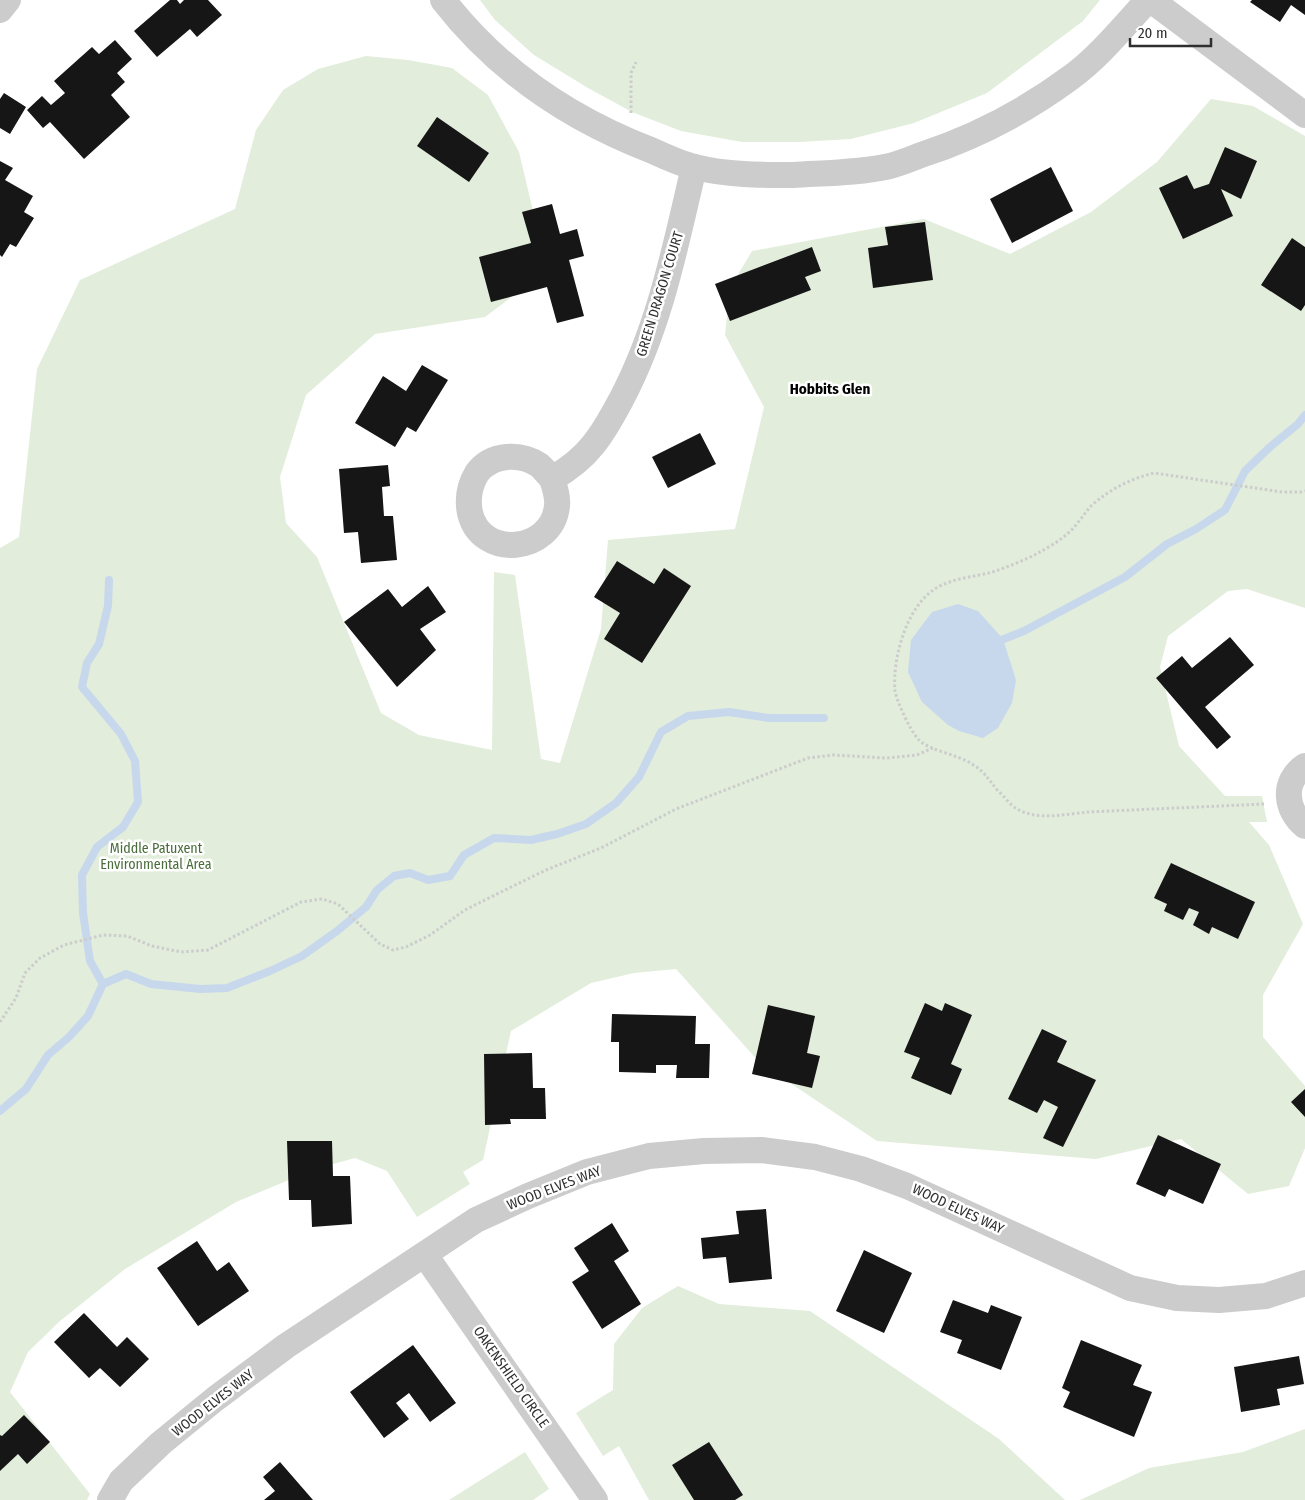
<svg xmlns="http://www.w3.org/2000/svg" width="1305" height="1500" viewBox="0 0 1305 1500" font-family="'Fira Sans Condensed',sans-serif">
<rect width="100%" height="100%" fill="#fff"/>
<path fill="#e2eddc" d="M480,0H1100L1083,21L987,93L914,123L851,139L799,142H742L681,131L632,112L588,88L534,55L495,20Z
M366,56L408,60L452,68L488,95L519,152L543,253L521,290L485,317L375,334L306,395L280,477L286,523L317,557L381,713L419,735L492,750L494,572L515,575L541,759L560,763L601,629L608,540L735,529L764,407L725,335L730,288L752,251L924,219L1010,254L1091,212L1157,162L1211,99L1253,106L1305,136V608L1247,589L1228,591L1168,636L1160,667L1179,746L1225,796H1262L1267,822H1249L1269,845L1303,924L1263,995V1037L1305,1086V1148L1289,1186L1248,1194L1181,1139L1096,1159L877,1141L760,1063L676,969L634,973L591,983L511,1031L483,1160L463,1172L470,1184L417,1217L387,1171L355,1158L315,1169L236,1202L125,1269L60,1321L28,1352L10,1392L90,1494L87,1500H0V548L19,537L37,369L80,280L235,209L256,130L283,90L318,69Z
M678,1286L719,1304L810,1311L999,1439L1065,1500H649L619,1446L603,1456L576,1413L613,1390L614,1344L642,1308Z
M1305,1429V1500H1080L1149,1468L1243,1452Z
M525,1452L549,1489L533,1500H449Z"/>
<path fill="#c7d8ed" d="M958,604L978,611L1003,639L1016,680L1012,703L998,728L983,738L959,731L948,725L922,702L908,672L911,640L932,612Z"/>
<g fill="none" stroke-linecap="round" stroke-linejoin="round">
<path stroke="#c7d8ed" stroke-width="8" d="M994,643L1024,631L1125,577L1167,544L1196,529L1225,510L1245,471L1270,447L1298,424L1305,415
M103,984L90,961L83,913L82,875L97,847L123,827L138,802L135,761L121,734L82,687L87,663L99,644L108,606L109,580
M0,1111L26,1089L48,1055L69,1037L88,1016L103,984L126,974L151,984L200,989L227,988L270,971L302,956L337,931L366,907L377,890L394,876L410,873L428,880L450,876L464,855L494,838L531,840L557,834L586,824L616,803L639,777L661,732L688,716L729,712L769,718H824"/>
</g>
<path fill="#161616" d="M170,0H177L180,4L184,0H208L222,15L197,37L190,29L157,57L134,31Z
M1252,0H1305V15L1291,5L1280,22L1250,2Z
M115,40L132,59L117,73L125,82L111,95L130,117L84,159L50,122L43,128L27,110L42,96L51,105L65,93L54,81L92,47L99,54Z
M4,93L26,107L10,134L0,128V99Z
M437,117L489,153L469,182L417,146Z
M1225,147L1257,161L1241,199L1221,189L1233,216L1183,239L1159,188L1187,175L1194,189L1209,184Z
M0,161L13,168L5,180L33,196L24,212L34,218L16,247L10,244L2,257L0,255Z
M1051,167L1073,211L1012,243L990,199Z
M552,204L560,234L577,229L584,256L569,260L584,316L557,323L547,287L491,302L479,257L531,243L522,212Z
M925,222L933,280L873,288L868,248L888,245L885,227Z
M1292,238L1305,247V305L1301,311L1261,285Z
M812,247L821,271L805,277L811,290L730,321L715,284Z
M422,365L448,380L416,432L407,427L395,447L355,423L383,376L406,391Z
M700,433L716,464L668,488L652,457Z
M388,465L390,486L382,487L384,516H393L397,560L361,563L358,532L344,533L339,469Z
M617,561L654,584L664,568L691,586L642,663L604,639L620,613L594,597Z
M428,586L446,612L420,629L436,650L397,687L344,622L388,589L402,607Z
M1230,637L1254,665L1205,707L1231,737L1217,749L1156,678L1182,656L1192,668Z
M1171,863L1255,902L1238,939L1212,927L1209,934L1193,925L1199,912L1189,908L1183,920L1164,911L1167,904L1154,898Z
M925,1003L942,1011L945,1003L972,1015L951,1064L962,1069L951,1095L911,1078L920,1058L904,1052Z
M768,1005L815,1016L807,1053L820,1056L812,1088L752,1074Z
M612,1014L696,1016L695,1044H710L709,1078H676L677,1065H656V1073L619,1072V1042H611Z
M1042,1029L1067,1041L1057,1062L1096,1080L1063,1147L1043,1138L1058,1107L1044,1100L1037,1113L1008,1099Z
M532,1053L533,1088H545L546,1119H510L511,1124L485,1125L484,1054Z
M1305,1089V1117L1291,1102Z
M1158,1135L1221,1164L1203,1204L1169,1189L1165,1197L1136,1184Z
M287,1141H332L333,1176H350L352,1224L312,1227L311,1200H289Z
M766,1209L772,1279L729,1283L726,1257L703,1259L701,1238L739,1234L736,1211Z
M612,1223L629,1251L614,1261L641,1304L602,1329L572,1282L589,1271L574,1248Z
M197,1241L217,1271L229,1262L249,1291L198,1326L157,1268Z
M864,1250L912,1273L884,1333L836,1311Z
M953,1300L988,1313L991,1305L1022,1317L1001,1370L957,1353L962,1340L940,1332Z
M84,1313L117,1347L127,1337L149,1359L120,1387L100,1368L89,1378L54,1342Z
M1081,1340L1142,1365L1133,1385L1152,1392L1134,1437L1063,1407L1070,1392L1062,1388Z
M413,1345L456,1403L430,1422L409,1393L396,1403L409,1419L384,1438L350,1392Z
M1299,1356L1304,1384L1277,1389L1280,1405L1241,1412L1234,1367Z
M24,1415L50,1442L27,1464L18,1454L0,1471V1435L2,1436Z
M709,1442L743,1495L735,1500H694L672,1465Z
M280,1462L313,1500H264L275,1491L263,1477Z"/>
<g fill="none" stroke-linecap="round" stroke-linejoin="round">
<path stroke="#ccc" stroke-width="3" stroke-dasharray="2.5 2.5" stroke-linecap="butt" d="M631,113V73L636,62
M1264,804L1088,812C1066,814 1038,821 1017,809C1011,806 1004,796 998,791C988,779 986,773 972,764C957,754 929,751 918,739C910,730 897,702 895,691C892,658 907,604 938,587C957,577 976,577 996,571C1009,566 1026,560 1038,553C1047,548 1058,542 1066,535C1076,527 1083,515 1091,506C1110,489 1130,479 1154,473L1282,492H1302L1305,491
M0,1022L16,998L25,973L40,958L64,945L103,935L127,936L152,946L181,952L208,950L301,902L322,899L338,904L380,944L393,950L406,947L430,935L465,910L503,891L546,870L601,848L676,809L808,758L833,755L886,758L917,755L933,748"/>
<path stroke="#ccc" stroke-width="26" d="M443,0C498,71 569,119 653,151C666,157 681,164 695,167C726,175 761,175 793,175C825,173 859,173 890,166C901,163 911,159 921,155C976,137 1024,112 1070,78C1099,57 1123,27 1148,0
M1151,0L1305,115
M0,10L8,0
M552,479C555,488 558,497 557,506C552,553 481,560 470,513C467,498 469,486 477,473C491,454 520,452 539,465C544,469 548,475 552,479C567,470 582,459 593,445C604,432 613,415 621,400C660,326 675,248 694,167
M1305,766C1282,781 1285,810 1305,826
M425,1255L595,1500
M110,1500L121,1481L161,1443L215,1399L286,1346L476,1220L528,1196L587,1172L649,1156L704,1151L761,1150L815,1157L861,1169L907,1186L1130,1288L1177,1298L1219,1300L1266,1296L1305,1283"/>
</g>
<g text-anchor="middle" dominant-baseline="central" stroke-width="5" stroke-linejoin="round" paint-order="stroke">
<g font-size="14" fill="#2f2f2f" stroke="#fff">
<text transform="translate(660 294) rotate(-73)">GREEN DRAGON COURT</text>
<text transform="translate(554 1188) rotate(-21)">WOOD ELVES WAY</text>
<text transform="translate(958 1209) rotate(25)">WOOD ELVES WAY</text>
<text transform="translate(511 1377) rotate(55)">OAKENSHIELD CIRCLE</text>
<text transform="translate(213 1403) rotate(-38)">WOOD ELVES WAY</text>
</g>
<g font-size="14" fill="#496c3a" stroke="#fff">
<text x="156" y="848">Middle Patuxent<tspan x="156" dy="16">Environmental Area</tspan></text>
</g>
<g font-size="15" font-weight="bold" fill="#000" stroke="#fff">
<text x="830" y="389">Hobbits Glen</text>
</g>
</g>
<path d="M1130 38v8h81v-8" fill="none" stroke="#2f2f2f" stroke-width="2.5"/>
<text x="1138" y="38" font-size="15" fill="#2f2f2f" stroke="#ffffff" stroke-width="4" paint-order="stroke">20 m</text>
</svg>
